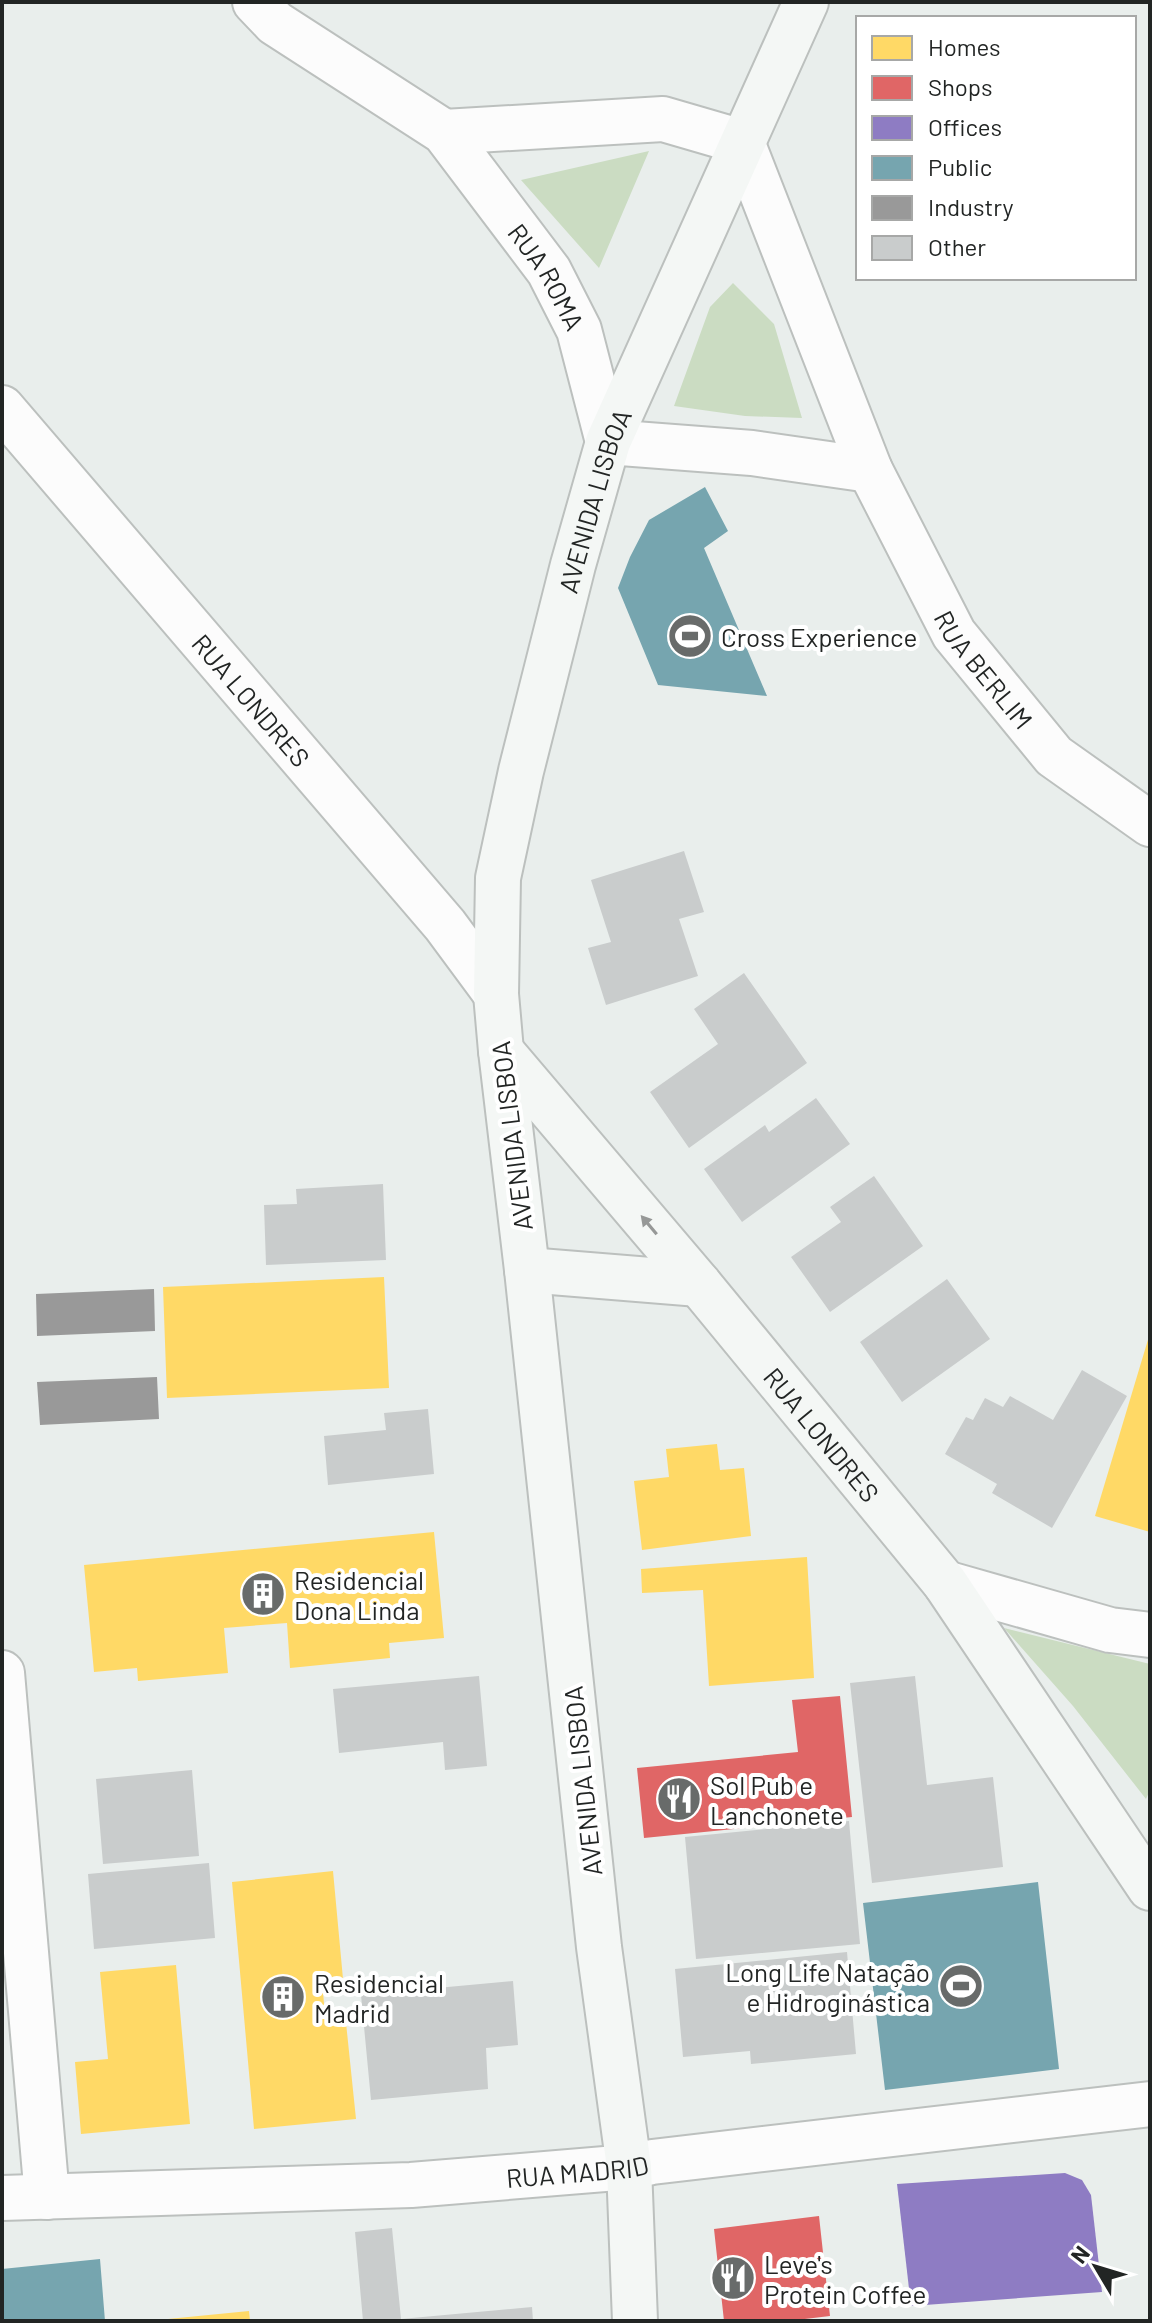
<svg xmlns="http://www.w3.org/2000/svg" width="1152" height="2323" viewBox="0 0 1152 2323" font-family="Barlow,sans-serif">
<rect width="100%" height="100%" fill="#e9eeec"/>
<path fill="#cbdcc2" d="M649,151L599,268L521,180Z
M733,283L774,324L802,418L745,416L674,406L710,307Z
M1004,1628L1150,1664V1790L1146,1799L1073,1706Z"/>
<path fill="#ffd966" d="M384,1277L389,1388L167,1398L163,1287Z
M1150,1333V1532L1095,1516Z
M717,1444L720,1470L744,1468L751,1536L642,1550L634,1481L669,1477L666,1449Z
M434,1532L444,1638L389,1643L390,1658L290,1668L287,1623L224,1628L228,1673L138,1681L137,1668L94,1672L84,1565Z
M807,1557L814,1678L709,1686L703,1590L642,1593L641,1569Z
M333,1871L343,1979L322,1981L325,2015L345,2013L356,2119L254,2129L232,1882Z
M176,1965L190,2124L81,2134L75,2062L108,2059L100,1972Z
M249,2311L250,2321H168V2319Z"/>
<path fill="#e06666" d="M840,1696L852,1817L644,1838L637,1768L798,1752L792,1700Z
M819,2216L830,2316L788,2321H724L714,2229Z"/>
<path fill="#8e7cc3" d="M1065,2173L1082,2180L1091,2195L1102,2292L911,2306L897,2184Z"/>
<path fill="#76a5af" d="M705,487L728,531L704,548L767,696L658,685L618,588L630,557L649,520Z
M1038,1882L1059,2069L885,2090L863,1903Z
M100,2259L105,2321H2V2269Z"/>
<path fill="#999" d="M154,1289L155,1331L37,1336L36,1294Z
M157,1377L159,1419L40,1425L37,1382Z"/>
<path fill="#c9cccc" d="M684,851L704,912L679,919L698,976L606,1005L588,948L611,942L591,880Z
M744,973L807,1063L689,1148L650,1092L718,1044L694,1009Z
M816,1098L850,1144L742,1222L704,1169L765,1125L769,1132Z
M874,1176L923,1246L830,1312L791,1257L841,1222L830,1207Z
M383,1184L386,1260L266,1265L264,1205L297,1204L296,1189Z
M947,1279L990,1339L902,1402L860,1342Z
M1082,1370L1127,1396L1052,1528L992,1493L997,1484L945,1454L966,1417L973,1420L985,1398L1003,1407L1010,1396L1053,1420Z
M428,1409L434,1474L328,1485L324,1436L386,1430L384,1413Z
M479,1676L487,1766L445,1770L443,1742L339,1753L333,1689Z
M915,1676L927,1785L993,1777L1003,1867L872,1883L850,1683Z
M192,1770L199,1856L103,1864L96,1779Z
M849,1821L860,1944L696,1959L685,1837Z
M209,1863L215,1938L94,1949L88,1874Z
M847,1952L856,2054L751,2064L750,2051L683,2057L675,1969Z
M513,1981L518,2045L486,2048L488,2089L371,2100L361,1995Z
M392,2228L401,2319L532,2307L533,2321H363L355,2232Z"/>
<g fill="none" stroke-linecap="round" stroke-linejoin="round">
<g stroke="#bcc0be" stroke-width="48">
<g id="street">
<path id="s1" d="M255,2L275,23L444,132L549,271L579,330L608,442L752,453L870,470"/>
<path id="s2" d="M444,132L663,119L742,142L870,470L954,634L1054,756L1150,824"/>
<path id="s3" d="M2,408L445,925L496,994"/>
<path d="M945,1583L1110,1630L1150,1635"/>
<path d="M2,1673L47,2197"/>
<path id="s4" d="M2,2198L411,2185L629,2167L652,2162L1150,2104"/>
</g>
</g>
<g stroke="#bcc0be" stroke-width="48">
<g id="secondary">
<path id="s5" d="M501,1051L699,1284L945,1583L1150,1888"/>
<path d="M527,1270L699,1284"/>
<path id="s6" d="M635,2321L629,2167L599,1947L527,1270L501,1051L496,994L498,878L521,771L573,565L608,442L806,2"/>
</g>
</g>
<use href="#street" stroke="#fcfcfc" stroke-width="44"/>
<use href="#secondary" stroke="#f4f7f5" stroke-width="44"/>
</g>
<defs><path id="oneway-solid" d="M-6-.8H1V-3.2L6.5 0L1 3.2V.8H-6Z" transform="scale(2)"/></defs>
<use fill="#969897" href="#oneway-solid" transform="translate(649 1225) rotate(-130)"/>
<defs>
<g id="stadium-disc" transform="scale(2.3)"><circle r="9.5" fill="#686b6a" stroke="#fff"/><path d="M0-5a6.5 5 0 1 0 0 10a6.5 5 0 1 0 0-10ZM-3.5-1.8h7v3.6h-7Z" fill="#fff"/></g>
<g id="building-disc" transform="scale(2.3)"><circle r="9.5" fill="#686b6a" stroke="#fff"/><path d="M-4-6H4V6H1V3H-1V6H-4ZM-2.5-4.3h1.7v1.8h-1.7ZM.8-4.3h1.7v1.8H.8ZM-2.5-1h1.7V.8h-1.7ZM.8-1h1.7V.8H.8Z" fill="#fff"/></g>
<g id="restaurant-disc" transform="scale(2.3)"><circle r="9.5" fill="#686b6a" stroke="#fff"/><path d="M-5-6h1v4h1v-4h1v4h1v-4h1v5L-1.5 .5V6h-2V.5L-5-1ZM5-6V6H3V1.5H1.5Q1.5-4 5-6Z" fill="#fff"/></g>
</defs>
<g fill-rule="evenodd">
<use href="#stadium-disc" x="690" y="636"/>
<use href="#building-disc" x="263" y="1594"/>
<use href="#restaurant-disc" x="679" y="1799"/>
<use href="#stadium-disc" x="961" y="1986"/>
<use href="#building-disc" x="283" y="1997"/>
<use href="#restaurant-disc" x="733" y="2278"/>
</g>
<g text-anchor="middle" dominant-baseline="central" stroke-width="8" stroke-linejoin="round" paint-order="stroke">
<g font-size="26" fill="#222524" stroke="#fff">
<text stroke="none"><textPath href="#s1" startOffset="408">RUA ROMA</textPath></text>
<text stroke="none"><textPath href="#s6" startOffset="1840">AVENIDA LISBOA</textPath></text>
<text stroke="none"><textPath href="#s2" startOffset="884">RUA BERLIM</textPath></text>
<text stroke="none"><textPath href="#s3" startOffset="384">RUA LONDRES</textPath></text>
<text transform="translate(511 1136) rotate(-97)">AVENIDA LISBOA</text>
<text stroke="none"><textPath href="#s5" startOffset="500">RUA LONDRES</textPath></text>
<text transform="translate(582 1781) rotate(-96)">AVENIDA LISBOA</text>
<text stroke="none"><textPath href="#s4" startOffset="576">RUA MADRID</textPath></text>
</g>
<g font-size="26" fill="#222524" stroke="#fff" text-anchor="start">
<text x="721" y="636">Cross Experience</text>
<text x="294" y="1579">Residencial<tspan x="294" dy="30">Dona Linda</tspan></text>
<text x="710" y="1784">Sol Pub e<tspan x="710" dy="30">Lanchonete</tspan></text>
<text x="930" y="1971" text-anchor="end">Long Life Natação<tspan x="930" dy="30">e Hidroginástica</tspan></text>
<text x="314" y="1982">Residencial<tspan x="314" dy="30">Madrid</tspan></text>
<text x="764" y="2263">Leve's<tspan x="764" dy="30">Protein Coffee</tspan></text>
</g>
</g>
<rect width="1152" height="2323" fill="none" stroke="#222524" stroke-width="8"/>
<rect x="856" y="16" width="280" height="264" fill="#ffffff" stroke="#a7a8a7" stroke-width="2"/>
<rect x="872" y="36" width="40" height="24" fill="#ffd966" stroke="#a7a8a7" stroke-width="2"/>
<text x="928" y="56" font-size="24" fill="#222524">Homes</text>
<rect x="872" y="76" width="40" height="24" fill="#e06666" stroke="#a7a8a7" stroke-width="2"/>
<text x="928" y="96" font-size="24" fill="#222524">Shops</text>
<rect x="872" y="116" width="40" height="24" fill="#8e7cc3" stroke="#a7a8a7" stroke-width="2"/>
<text x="928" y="136" font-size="24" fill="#222524">Offices</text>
<rect x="872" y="156" width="40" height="24" fill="#76a5af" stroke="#a7a8a7" stroke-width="2"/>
<text x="928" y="176" font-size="24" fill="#222524">Public</text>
<rect x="872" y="196" width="40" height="24" fill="#999999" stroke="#a7a8a7" stroke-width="2"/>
<text x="928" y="216" font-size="24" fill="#222524">Industry</text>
<rect x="872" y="236" width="40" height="24" fill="#c9cccc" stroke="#a7a8a7" stroke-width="2"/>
<text x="928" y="256" font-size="24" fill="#222524">Other</text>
<g transform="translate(1096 2267) rotate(308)" stroke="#ffffff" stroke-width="6" paint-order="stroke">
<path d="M0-6L14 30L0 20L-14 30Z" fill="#222524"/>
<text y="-12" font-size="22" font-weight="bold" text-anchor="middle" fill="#222524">N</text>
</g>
</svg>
